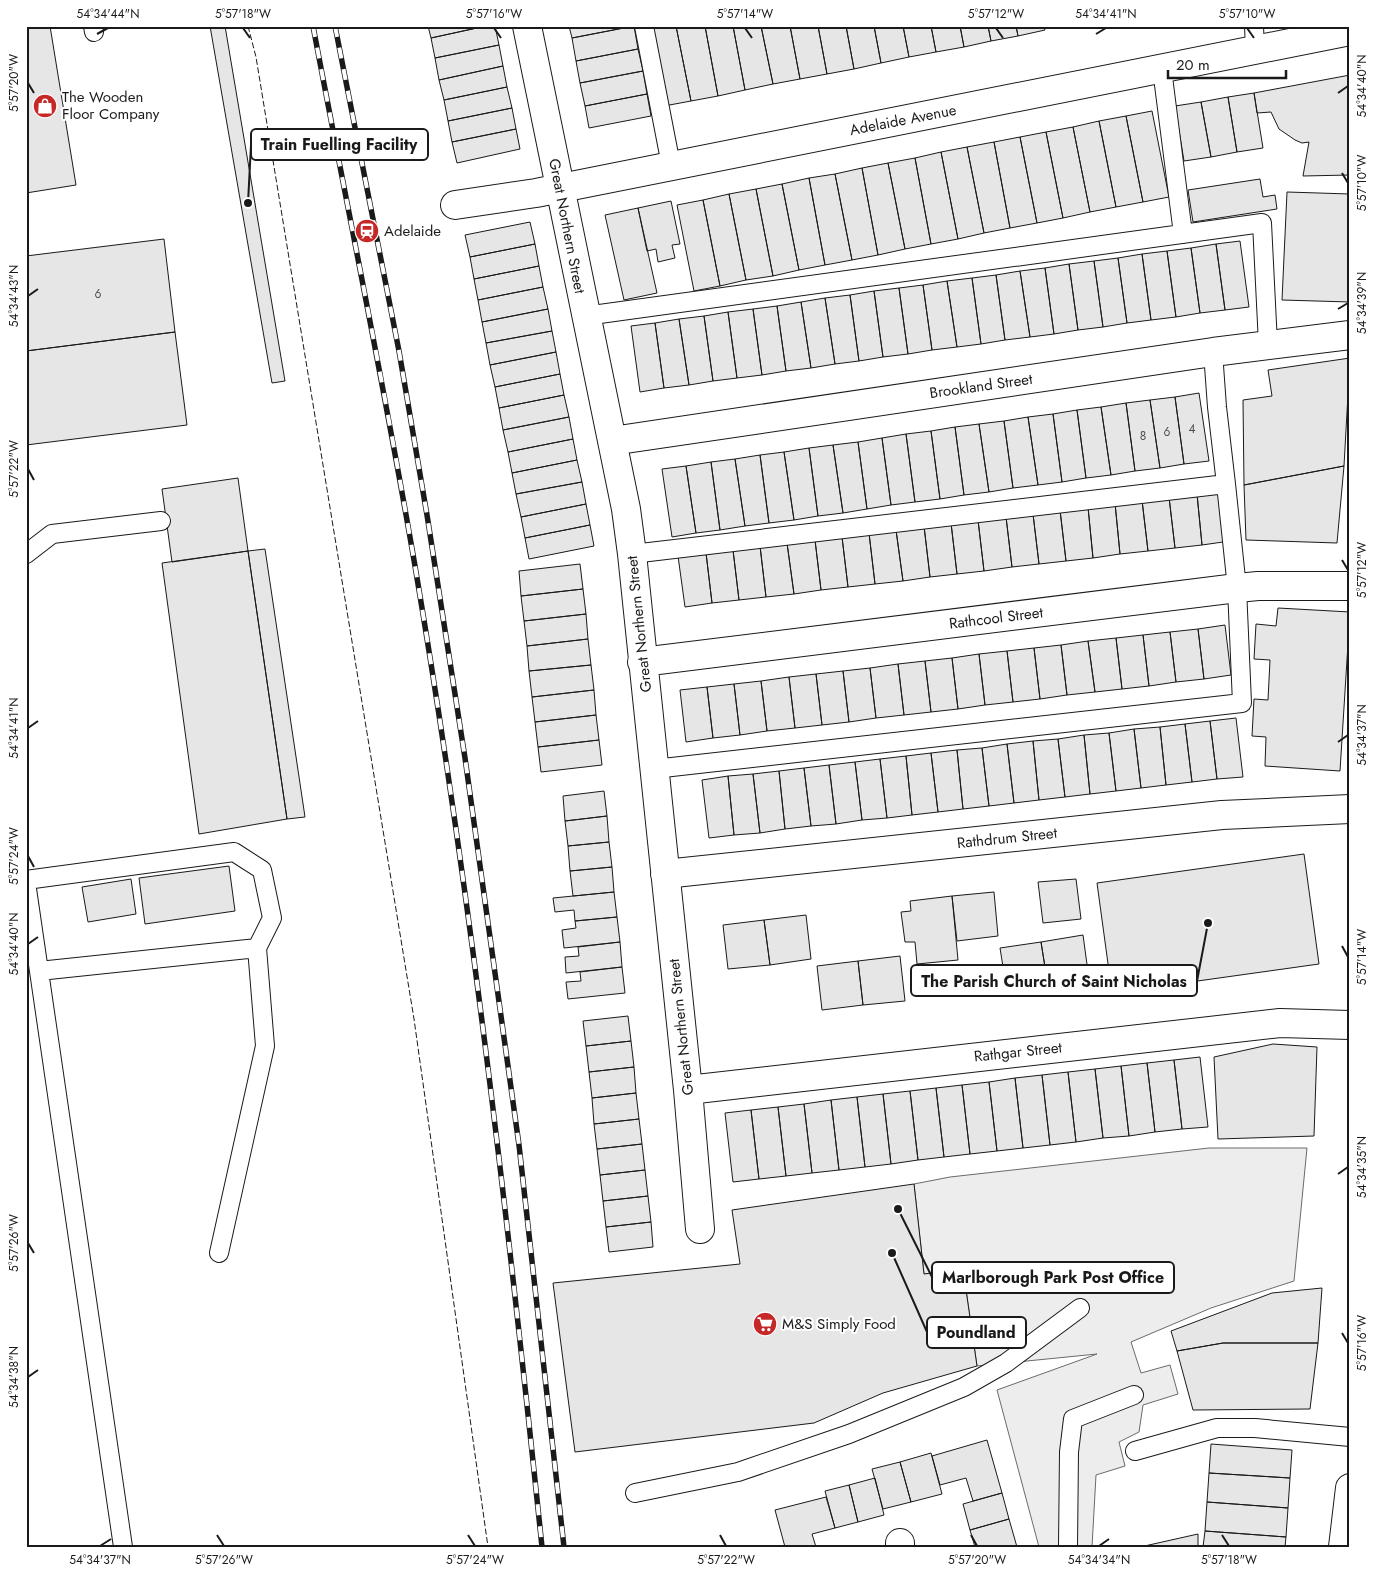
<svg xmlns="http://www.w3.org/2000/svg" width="1376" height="1573" viewBox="0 0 1376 1573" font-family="Jost,sans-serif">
<rect width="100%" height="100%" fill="#fff"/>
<path fill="#ededed" stroke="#6a6a6a" d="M1209,1148H1307L1294,1281L1211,1308L1131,1342L1141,1373L1170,1365L1178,1394L1143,1405L1139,1432L1119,1442L1125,1466L1096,1475L1092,1547H1039L997,1390L1097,1354L977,1366L963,1269L924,1274L914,1184L950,1177Z"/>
<path fill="#e6e6e6" stroke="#1a1a1a" d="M26,26H50L76,185L26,193Z
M210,26H225L285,381L272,383Z
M428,26H486L431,38Z
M486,26H495L499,45L435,58L431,38Z
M569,26H634L572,38Z
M634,26L638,49L576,61L572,38Z
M648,26H676L691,101L664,106Z
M676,26H705L718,96L691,101Z
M705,26H733L745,90L718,96Z
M733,26H761L773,84L745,90Z
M761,26H790L800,79L773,84Z
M790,26H818L827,74L800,79Z
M818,26H846L854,69L827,74Z
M846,26H874L881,63L854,69Z
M874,26H903L909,57L881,63Z
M903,26H931L936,52L909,57Z
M931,26H960L964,47L936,52Z
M960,26H988L991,41L964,47Z
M988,26H1016L1018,36L991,41Z
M1016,26H1044L1045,30L1018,36Z
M499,45L503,66L439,80L435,58Z
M638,49L643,71L580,83L576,61Z
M503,66L507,87L444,100L439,80Z
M643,71L647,94L585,106L580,83Z
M1350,75V175L1303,176L1309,142L1302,143L1295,140L1279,129L1271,112L1257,113L1254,93Z
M507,87L512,108L448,121L444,100Z
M1254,93L1263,148L1237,152L1228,97Z
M647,94L651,116L589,128L585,106Z
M1228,97L1237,152L1211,157L1201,102Z
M1201,102L1211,157L1184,161L1175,106Z
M512,108L516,129L452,142L448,121Z
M1152,111L1169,197L1143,202L1126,116Z
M1126,116L1143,202L1116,207L1099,121Z
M1099,121L1116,207L1090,212L1073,127Z
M1073,127L1090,212L1063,218L1046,132Z
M516,129L520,149L457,163L452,142Z
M1046,132L1063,218L1037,223L1020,137Z
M1020,137L1037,223L1010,228L994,142Z
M994,142L1010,228L984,233L967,147Z
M967,147L984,233L958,239L941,152Z
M941,152L958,239L931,244L915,158Z
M915,158L931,244L905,249L888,163Z
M888,163L905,249L878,255L862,168Z
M862,168L878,255L852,260L835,174Z
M835,174L852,260L825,265L809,178Z
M809,178L825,265L799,270L782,184Z
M1260,179L1263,197L1275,195L1277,209L1193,222L1188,190Z
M782,184L799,270L773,276L756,189Z
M756,189L773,276L746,280L729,194Z
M1287,192L1350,194V302L1282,300Z
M729,194L746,280L720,286L703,200Z
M703,200L720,286L694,291L677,205Z
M671,201L680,244L672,245L675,258L658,262L656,249L647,251L638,208Z
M638,208L657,293L624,300L605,215Z
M530,222L535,244L470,257L465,235Z
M164,239L175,332L26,351V256Z
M1240,241L1249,307L1225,310L1216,244Z
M535,244L539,266L474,279L470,257Z
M1216,244L1225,310L1200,313L1191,248Z
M1191,248L1200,313L1176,317L1167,251Z
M1167,251L1176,317L1151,320L1142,254Z
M1142,254L1151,320L1127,323L1118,258Z
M1118,258L1127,323L1103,327L1094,261Z
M1094,261L1103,327L1078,330L1069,264Z
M1069,264L1078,330L1054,334L1045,268Z
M539,266L543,287L478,300L474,279Z
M1045,268L1054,334L1030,337L1020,271Z
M1020,271L1030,337L1005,340L996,275Z
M996,275L1005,340L981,344L972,278Z
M972,278L981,344L957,347L947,281Z
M947,281L957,347L932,350L923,285Z
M923,285L932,350L908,354L899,288Z
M543,287L548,309L482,322L478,300Z
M899,288L908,354L883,357L874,291Z
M874,291L883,357L859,361L850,295Z
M850,295L859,361L835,364L825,298Z
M825,298L835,364L811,368L801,302Z
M801,302L811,368L786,371L777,306Z
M777,306L786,371L762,375L753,309Z
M548,309L552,331L486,343L482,322Z
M753,309L762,375L737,378L728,312Z
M728,312L737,378L713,381L704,316Z
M704,316L713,381L689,385L679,319Z
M679,319L689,385L664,388L655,323Z
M655,323L664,388L640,392L631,326Z
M552,331L556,352L490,365L486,343Z
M175,332L187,425L26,445V351Z
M556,352L560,374L495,387L490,365Z
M1350,358L1344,466L1244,485L1243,400L1272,396L1268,370Z
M560,374L564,395L499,408L495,387Z
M1199,393L1209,461L1184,464L1175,397Z
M564,395L569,417L503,430L499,408Z
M1175,397L1184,464L1160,468L1150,400Z
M1150,400L1160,468L1135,471L1126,403Z
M1126,403L1135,471L1111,475L1101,407Z
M1101,407L1111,475L1086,478L1077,410Z
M1077,410L1086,478L1062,482L1053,414Z
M1053,414L1062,482L1038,485L1028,417Z
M569,417L573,439L508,452L503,430Z
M1028,417L1038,485L1013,488L1004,421Z
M1004,421L1013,488L989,492L979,424Z
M979,424L989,492L964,495L955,427Z
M955,427L964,495L940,499L931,431Z
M931,431L940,499L915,502L906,434Z
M906,434L915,502L891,505L882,438Z
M882,438L891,505L867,509L858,442Z
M573,439L577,460L512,473L508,452Z
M858,442L867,509L843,513L833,445Z
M833,445L843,513L818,516L809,448Z
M809,448L818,516L794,520L784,452Z
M784,452L794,520L769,523L760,455Z
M760,455L769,523L745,526L735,459Z
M735,459L745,526L720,530L711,462Z
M577,460L582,482L516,494L512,473Z
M711,462L720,530L696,533L686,466Z
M686,466L696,533L672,537L662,469Z
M1344,466L1337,543L1246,540L1244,485Z
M238,478L248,551L172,562L162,489Z
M582,482L586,504L521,517L516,494Z
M1224,490L1230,541L1202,545L1197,494Z
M1197,494L1202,545L1175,548L1169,497Z
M1169,497L1175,548L1148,551L1142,500Z
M1142,500L1148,551L1120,554L1115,503Z
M1115,503L1120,554L1093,558L1088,507Z
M586,504L590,525L525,538L521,517Z
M1088,507L1093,558L1066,561L1060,510Z
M1060,510L1066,561L1039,564L1033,514Z
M1033,514L1039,564L1012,567L1006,517Z
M1006,517L1012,567L984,571L978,520Z
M978,520L984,571L957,574L951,523Z
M951,523L957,574L930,577L924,526Z
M590,525L594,546L529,559L525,538Z
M924,526L930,577L903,581L896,530Z
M896,530L903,581L875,584L869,533Z
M869,533L875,584L848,587L842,537Z
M842,537L848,587L821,590L815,540Z
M815,540L821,590L794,594L787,543Z
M787,543L794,594L766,597L760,546Z
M760,546L766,597L739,600L733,550Z
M265,549L305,817L287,819L248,551Z
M733,550L739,600L712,603L706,553Z
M248,551L287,819L199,834L162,563Z
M706,553L712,603L685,607L678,556Z
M580,564L583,589L521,596L519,571Z
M583,589L586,614L524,621L521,596Z
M1278,608L1350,612L1340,771L1265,766L1266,737L1252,736L1254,699L1268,700L1270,660L1254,659L1256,624L1276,626Z
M586,614L588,639L527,646L524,621Z
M1225,625L1231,675L1204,679L1198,629Z
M1198,629L1204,679L1176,682L1170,632Z
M1170,632L1176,682L1149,686L1143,635Z
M1143,635L1149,686L1122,689L1116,638Z
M1116,638L1122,689L1095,692L1088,641Z
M588,639L591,665L529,671L527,646Z
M1088,641L1095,692L1067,695L1061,645Z
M1061,645L1067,695L1040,699L1034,648Z
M1034,648L1040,699L1013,702L1007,651Z
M1007,651L1013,702L985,705L979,654Z
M979,654L985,705L958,709L952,658Z
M952,658L958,709L931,712L925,661Z
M925,661L931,712L904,715L898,664Z
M898,664L904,715L876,718L870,668Z
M591,665L594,690L532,697L529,671Z
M870,668L876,718L849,722L843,671Z
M843,671L849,722L822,725L816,674Z
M816,674L822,725L795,728L789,677Z
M789,677L795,728L767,731L761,681Z
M761,681L767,731L740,735L734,684Z
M734,684L740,735L713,738L707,687Z
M707,687L713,738L686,742L680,690Z
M594,690L596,715L535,722L532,697Z
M596,715L599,740L538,747L535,722Z
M1236,718L1243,777L1217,779L1210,721Z
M1210,721L1217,779L1192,782L1185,724Z
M1185,724L1192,782L1166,785L1160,727Z
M1160,727L1166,785L1141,788L1134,729Z
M1134,729L1141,788L1116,791L1109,733Z
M1109,733L1116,791L1090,794L1084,735Z
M1084,735L1090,794L1065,797L1058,739Z
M1058,739L1065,797L1039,800L1033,741Z
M599,740L602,765L541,772L538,747Z
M1033,741L1039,800L1014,803L1007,744Z
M1007,744L1014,803L989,806L982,748Z
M982,748L989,806L963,809L957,750Z
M957,750L963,809L938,812L931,753Z
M931,753L938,812L912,815L906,756Z
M906,756L912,815L887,818L880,759Z
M880,759L887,818L862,820L855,762Z
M855,762L862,820L836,824L829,765Z
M829,765L836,824L811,826L804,768Z
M804,768L811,826L785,829L779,771Z
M779,771L785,829L760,833L753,774Z
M753,774L760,833L734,835L728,776Z
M728,776L734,835L709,838L702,780Z
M604,791L607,816L565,821L563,796Z
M607,816L609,842L568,846L565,821Z
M609,842L612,867L570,871L568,846Z
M1304,854L1319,964L1112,993L1097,883Z
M229,866L235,911L145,924L139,878Z
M612,867L614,892L573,896L570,871Z
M131,879L136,914L88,922L82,887Z
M1076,879L1081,919L1043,923L1038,882Z
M614,892L617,917L575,921L574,910L555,912L553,898Z
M994,892L998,936L957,941L952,896Z
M952,896L958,960L917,964L915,942H905L901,912L911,911L910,901Z
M806,915L811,959L770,965L764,920Z
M617,917L620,942L564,948L562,930L576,928L575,921Z
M764,920L770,965L728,969L723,925Z
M1083,935L1089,979L1048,986L1041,942Z
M620,942L622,967L566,973L565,957L579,956L578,947Z
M1041,942L1048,986L1007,992L1000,948Z
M900,956L905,1001L863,1005L858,961Z
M858,961L863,1005L822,1010L817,966Z
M622,967L625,993L568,999L566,982L581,981L580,972Z
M628,1016L631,1041L586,1046L583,1021Z
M631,1041L634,1067L589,1072L586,1046Z
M1273,1044L1317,1047L1314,1136L1218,1139L1214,1057Z
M1200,1057L1208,1127L1182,1129L1174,1060Z
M1174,1060L1182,1129L1155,1132L1147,1063Z
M1147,1063L1155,1132L1129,1136L1121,1066Z
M1121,1066L1129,1136L1103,1138L1095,1069Z
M634,1067L636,1093L592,1098L589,1072Z
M1095,1069L1103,1138L1076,1142L1068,1072Z
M1068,1072L1076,1142L1050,1145L1042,1075Z
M1042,1075L1050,1145L1023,1148L1015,1078Z
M1015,1078L1023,1148L997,1151L989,1082Z
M989,1082L997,1151L970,1154L962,1085Z
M962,1085L970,1154L944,1157L936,1088Z
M936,1088L944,1157L918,1160L910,1091Z
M910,1091L918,1160L891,1164L883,1094Z
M636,1093L639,1119L594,1124L592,1098Z
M883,1094L891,1164L865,1167L857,1097Z
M857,1097L865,1167L839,1170L831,1100Z
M831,1100L839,1170L812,1173L804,1104Z
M804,1104L812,1173L786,1176L778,1107Z
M778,1107L786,1176L759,1179L751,1110Z
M751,1110L759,1179L733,1182L725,1113Z
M639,1119L642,1144L597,1149L594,1124Z
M642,1144L645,1170L600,1175L597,1149Z
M645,1170L648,1196L603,1201L600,1175Z
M914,1184L924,1274L963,1269L977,1366L883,1393L814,1423L575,1452L553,1283L740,1264L732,1210Z
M648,1196L651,1222L606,1227L603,1201Z
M651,1222L653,1247L609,1252L606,1227Z
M1322,1288L1318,1343H1223L1177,1351L1171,1331L1272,1293Z
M1223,1343H1318L1310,1409L1193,1410L1177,1351Z
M987,1440L1002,1493L973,1501L966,1478L940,1485L932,1456Z
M1211,1444L1292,1450L1290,1478L1209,1473Z
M931,1453L942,1494L911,1502L900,1462Z
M900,1462L911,1502L883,1509L872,1469Z
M1209,1473L1290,1478L1288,1508L1207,1502Z
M875,1478L884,1515L858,1522L849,1485Z
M849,1485L858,1522L835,1528L825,1491Z
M1002,1493L1009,1519L970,1530L963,1504Z
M826,1497L835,1528L812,1534L816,1547H785L775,1510Z
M1207,1502L1288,1508L1286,1537L1205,1531Z
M1009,1519L1017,1547H975L970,1530Z
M1205,1531L1286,1537L1285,1547H1203Z
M1198,1534V1547H1140Z"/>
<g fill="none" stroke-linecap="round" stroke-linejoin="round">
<g stroke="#1a1a1a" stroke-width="20">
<path id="service" d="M93,26L94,32
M644,26L671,165
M1254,26L1255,50
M1162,69L1183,234
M585,316L1262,223L1268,344
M26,554L52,534L161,521
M632,554L1226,484L1217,407L1213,352
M654,769L1242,703L1237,588L1226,484
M26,880L234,852L262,870L272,918L257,948L39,971
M26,882L123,1547
M219,1253L265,1046L257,948
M1135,1451L1217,1428H1255L1350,1437
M635,1493L738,1472L849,1434L964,1387L1006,1363L1080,1308
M1068,1547L1069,1452L1073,1419L1134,1395"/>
</g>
<g stroke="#1a1a1a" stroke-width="30">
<path id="minor" d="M527,26L626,509L632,554L688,1090L700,1229
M455,205L536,193L1350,31
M612,441L1213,352L1350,335
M642,662L1237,588L1258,586H1350
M665,874L1222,815L1350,809
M688,1090L1280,1023L1350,1025
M900,1543V1547"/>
</g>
<g stroke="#1a1a1a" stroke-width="30">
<path id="primary" d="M1343,1547L1350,1488"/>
</g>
<use href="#service" stroke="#fff" stroke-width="18"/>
<use href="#minor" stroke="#fff" stroke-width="28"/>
<use href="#primary" stroke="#fff" stroke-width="28"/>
<g stroke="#1a1a1a" stroke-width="5.5">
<path id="rail" d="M313,26C347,206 384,385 415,566C470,891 508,1219 542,1547
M335,26L399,351L427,515L465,758L519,1145L564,1547"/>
</g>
<use href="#rail" stroke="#fff" stroke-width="4" stroke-dasharray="11" stroke-linecap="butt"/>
<path stroke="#1a1a1a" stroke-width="1" stroke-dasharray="6 2.5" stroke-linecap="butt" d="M248,26L256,57L414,1019L488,1547"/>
</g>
<path fill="none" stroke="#1a1a1a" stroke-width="2" d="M243,28L250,38M494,28L501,38M745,28L752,38M996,28L1003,38M1247,28L1254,38M97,34L108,28M1096,34L1106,28M28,83L34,93M1338,93L1348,86M1342,173L1348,183M28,296L38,289M1338,309L1348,303M28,469L34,480M1342,560L1348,570M28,728L38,721M1338,742L1348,735M28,856L34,867M28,944L38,937M1342,946L1348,957M1338,1174L1348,1167M28,1243L34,1253M1342,1333L1348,1343M28,1377L38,1370M217,1535L224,1546M468,1535L475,1546M720,1535L726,1546M971,1535L977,1546M1222,1535L1229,1546M100,1546L111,1539M1099,1546L1109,1539"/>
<defs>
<g id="shop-disc" transform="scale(1.25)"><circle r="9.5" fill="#c62828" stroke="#fff"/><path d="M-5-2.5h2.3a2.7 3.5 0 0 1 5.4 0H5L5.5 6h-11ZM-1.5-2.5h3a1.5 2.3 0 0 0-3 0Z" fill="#fff"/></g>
<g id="station-disc" transform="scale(1.25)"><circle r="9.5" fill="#c62828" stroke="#fff"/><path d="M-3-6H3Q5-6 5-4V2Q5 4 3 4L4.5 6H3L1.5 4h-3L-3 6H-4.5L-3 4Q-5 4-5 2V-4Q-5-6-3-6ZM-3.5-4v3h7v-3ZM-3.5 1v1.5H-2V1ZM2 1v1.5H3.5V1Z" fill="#fff"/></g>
<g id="supermarket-disc" transform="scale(1.25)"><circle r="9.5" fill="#c62828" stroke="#fff"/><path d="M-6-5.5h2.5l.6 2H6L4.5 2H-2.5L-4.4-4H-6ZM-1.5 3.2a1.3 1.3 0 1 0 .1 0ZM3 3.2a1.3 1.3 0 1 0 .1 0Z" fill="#fff"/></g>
</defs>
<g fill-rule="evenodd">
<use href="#shop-disc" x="45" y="106"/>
<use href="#station-disc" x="367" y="231"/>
<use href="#supermarket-disc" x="765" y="1324"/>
</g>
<g text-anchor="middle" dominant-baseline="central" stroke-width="4" stroke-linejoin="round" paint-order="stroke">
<g font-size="12" fill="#4d4d4d">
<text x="98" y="294">6</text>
<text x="1192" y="429">4</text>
<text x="1167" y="432">6</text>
<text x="1143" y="436">8</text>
</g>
<g font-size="15" fill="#1a1a1a" stroke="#fff" text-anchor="start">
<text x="62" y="97">The Wooden<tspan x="62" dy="17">Floor Company</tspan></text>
<text x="384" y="231">Adelaide</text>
<text x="782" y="1324">M&amp;S Simply Food</text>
</g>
<g font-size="15" fill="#1a1a1a" stroke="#fff">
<text transform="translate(903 120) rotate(-11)">Adelaide Avenue</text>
<text transform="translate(567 226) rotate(79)">Great Northern Street</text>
<text transform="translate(981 386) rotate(-8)">Brookland Street</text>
<text transform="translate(996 618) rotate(-7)">Rathcool Street</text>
<text transform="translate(639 624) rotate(-96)">Great Northern Street</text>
<text transform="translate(1007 838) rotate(-6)">Rathdrum Street</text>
<text transform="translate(681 1027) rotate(-96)">Great Northern Street</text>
<text transform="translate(1018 1052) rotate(-6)">Rathgar Street</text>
</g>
</g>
<path fill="none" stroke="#1a1a1a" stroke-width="2" d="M248 203L251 145M1208 923L1197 981M898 1209L932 1277M892 1253L927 1332"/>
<g fill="#1a1a1a" stroke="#fff" stroke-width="2">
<circle cx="248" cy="203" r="5"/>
<circle cx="1208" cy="923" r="5"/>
<circle cx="898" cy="1209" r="5"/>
<circle cx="892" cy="1253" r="5"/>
</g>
<g fill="#fff" stroke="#1a1a1a" stroke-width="2">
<rect x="251" y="129" width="177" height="31" rx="5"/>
<rect x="911" y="965" width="286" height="31" rx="5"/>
<rect x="932" y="1262" width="242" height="31" rx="5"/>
<rect x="927" y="1317" width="99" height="31" rx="5"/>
</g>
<g font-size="16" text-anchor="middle" font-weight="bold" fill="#1a1a1a">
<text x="339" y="150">Train Fuelling Facility</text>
<text x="1054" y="987">The Parish Church of Saint Nicholas</text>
<text x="1053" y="1283">Marlborough Park Post Office</text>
<text x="976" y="1338">Poundland</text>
</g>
<rect width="1376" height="1573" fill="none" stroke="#ffffff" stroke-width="55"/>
<path d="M1168 70v8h118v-8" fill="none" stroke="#1a1a1a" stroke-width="2.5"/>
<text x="1176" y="70" font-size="15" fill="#1a1a1a" stroke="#ffffff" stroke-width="4" paint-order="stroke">20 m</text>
<rect x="28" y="28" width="1320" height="1518" fill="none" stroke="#1a1a1a" stroke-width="2"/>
<g font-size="12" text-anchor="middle" fill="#1a1a1a">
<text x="108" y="18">54°34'44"N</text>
<text x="243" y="18">5°57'18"W</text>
<text x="494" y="18">5°57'16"W</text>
<text x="745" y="18">5°57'14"W</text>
<text x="996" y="18">5°57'12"W</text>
<text x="1106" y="18">54°34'41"N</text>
<text x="1247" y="18">5°57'10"W</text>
<text transform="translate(14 83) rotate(-90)" y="4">5°57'20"W</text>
<text transform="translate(1362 86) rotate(-90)" y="4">54°34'40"N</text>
<text transform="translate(1362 183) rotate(-90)" y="4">5°57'10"W</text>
<text transform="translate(14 296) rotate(-90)" y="4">54°34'43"N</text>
<text transform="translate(1362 303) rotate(-90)" y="4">54°34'39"N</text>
<text transform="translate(14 469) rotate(-90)" y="4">5°57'22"W</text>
<text transform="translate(1362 570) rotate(-90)" y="4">5°57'12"W</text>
<text transform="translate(14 728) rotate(-90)" y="4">54°34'41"N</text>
<text transform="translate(1362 735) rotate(-90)" y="4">54°34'37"N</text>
<text transform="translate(14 856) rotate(-90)" y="4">5°57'24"W</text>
<text transform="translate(14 944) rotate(-90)" y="4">54°34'40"N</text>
<text transform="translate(1362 957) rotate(-90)" y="4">5°57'14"W</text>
<text transform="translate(1362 1167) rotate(-90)" y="4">54°34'35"N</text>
<text transform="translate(14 1243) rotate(-90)" y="4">5°57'26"W</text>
<text transform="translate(1362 1343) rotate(-90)" y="4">5°57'16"W</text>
<text transform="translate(14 1377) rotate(-90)" y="4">54°34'38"N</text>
<text x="100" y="1564">54°34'37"N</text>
<text x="224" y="1564">5°57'26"W</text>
<text x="475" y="1564">5°57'24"W</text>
<text x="726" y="1564">5°57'22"W</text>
<text x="977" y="1564">5°57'20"W</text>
<text x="1099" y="1564">54°34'34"N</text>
<text x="1229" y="1564">5°57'18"W</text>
</g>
</svg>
